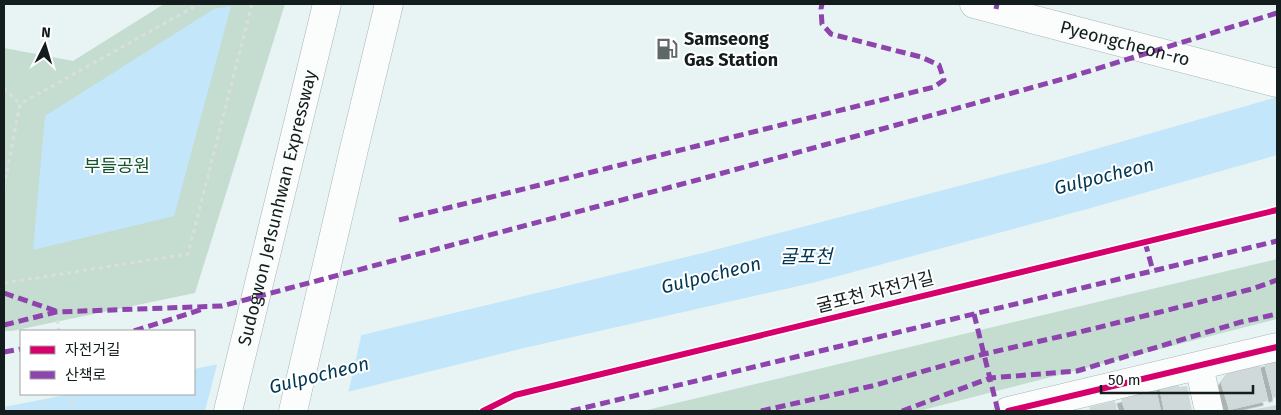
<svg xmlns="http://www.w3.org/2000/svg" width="1281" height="415" viewBox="0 0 1281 415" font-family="'Fira Sans','Noto Sans KR',sans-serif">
<defs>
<filter id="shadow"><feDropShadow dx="-4.5" dy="4.5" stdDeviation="0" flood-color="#0004"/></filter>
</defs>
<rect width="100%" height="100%" fill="#e7f4f3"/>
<path fill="#c5ddd0" d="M164,4H285L195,293L12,331H4V48L73,61Z
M1277,259V319L919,411H643Z"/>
<path fill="#c3e6fb" d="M231,6L174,216L33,250L45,116L214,9Z
M1277,97V155L1091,208L816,282L524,348L335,395L251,411H4V407L70,394H194V369L362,335L703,253L1047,163Z"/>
<path fill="#e7f4f3" d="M362,332L348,394L264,411H205L218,361Z"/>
<path fill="#cfd9da" filter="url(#shadow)" d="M1277,360V397L1273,398L1264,363Z
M1259,363L1268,401L1229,410L1221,383L1231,370Z
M1177,382L1179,387L1187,386L1192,411H1164L1159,386Z
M1156,389L1161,411H1125L1121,399Z
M1115,401L1117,411H1090L1089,407Z
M1277,405V411H1252L1251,410Z"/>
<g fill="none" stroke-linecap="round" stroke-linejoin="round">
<g stroke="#aab4b3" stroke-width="29">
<path id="minor" d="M1199,366L1209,411
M1008,411L1277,347"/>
</g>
<g stroke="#aab4b3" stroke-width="29">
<g id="major">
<path id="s1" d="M974,4L1277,83"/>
</g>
</g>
<g stroke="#aab4b3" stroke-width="29">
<g id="highway">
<path id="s2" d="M228,411L327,4"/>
<path d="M293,411L354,149L389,4"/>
</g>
</g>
<path stroke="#d9dede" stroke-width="3" stroke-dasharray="4 4" stroke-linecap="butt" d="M4,88L20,104
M4,187L20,104L199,4
M4,283L188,254L252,4
M56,312L59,331
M71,394L74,411"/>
<use href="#minor" stroke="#fbfdfd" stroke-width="28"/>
<use href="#major" stroke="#fbfdfd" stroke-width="28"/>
<use href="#highway" stroke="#fbfdfd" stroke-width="28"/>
<path stroke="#8e44ad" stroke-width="5" stroke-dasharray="10 5" stroke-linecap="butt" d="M996,9L997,4
M399,220L934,87L944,80L939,65L921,57L831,34L822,24L821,9L822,4
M1145,242L1153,271
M4,293L56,311
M974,314L998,411
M4,325L56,312L222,306L701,179L1070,77L1277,13
M134,331L203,309
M4,352L21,349
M571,411L1277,241
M761,411L872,386L984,354L1080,332L1252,289L1277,280
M902,411L990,378L1077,371L1241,322L1277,314"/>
<g stroke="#fff" stroke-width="9">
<path id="cycleway" d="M483,411L515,395L1277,210
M1008,411L1277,347"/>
</g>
<use href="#cycleway" stroke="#d6006c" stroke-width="6"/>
</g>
<defs>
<g id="fuel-bare" transform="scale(1.725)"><path d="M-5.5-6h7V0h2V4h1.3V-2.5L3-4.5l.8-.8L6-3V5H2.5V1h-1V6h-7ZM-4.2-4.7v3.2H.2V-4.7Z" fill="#5e6868" stroke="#fff" stroke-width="2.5" paint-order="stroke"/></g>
</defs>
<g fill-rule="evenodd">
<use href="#fuel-bare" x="667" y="49"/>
</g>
<g text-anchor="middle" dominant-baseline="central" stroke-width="4" stroke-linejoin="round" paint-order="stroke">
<g font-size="18" font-weight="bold" fill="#141d1d" stroke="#fff" text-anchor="start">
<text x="684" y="39">Samseong<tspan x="684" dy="21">Gas Station</tspan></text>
</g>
<g font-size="18" fill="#141d1d" stroke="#fff">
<text stroke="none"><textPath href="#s1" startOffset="156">Pyeongcheon-ro</textPath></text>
<text stroke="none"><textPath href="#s2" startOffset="209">Sudogwon Je1sunhwan Expressway</textPath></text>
<text transform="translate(875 292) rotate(-14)">굴포천 자전거길</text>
</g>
<g font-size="18" fill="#12562f" stroke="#fff">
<text x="117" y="166">부들공원</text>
</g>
<g font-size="19" font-style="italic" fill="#003855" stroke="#fff">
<text transform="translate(1104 176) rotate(-14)">Gulpocheon</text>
<text x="806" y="256">굴포천</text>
<text transform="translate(711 275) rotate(-14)">Gulpocheon</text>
<text transform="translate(319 375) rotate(-14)">Gulpocheon</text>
</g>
</g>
<rect width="1281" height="415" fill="none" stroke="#141d1d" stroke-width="10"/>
<rect x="20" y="330" width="175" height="65" fill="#ffffff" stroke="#a1a5a5"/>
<rect x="30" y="346" width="25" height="8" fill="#d6006c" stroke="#a1a5a5"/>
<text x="65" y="355" font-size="15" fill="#141d1d">자전거길</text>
<rect x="30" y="371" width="25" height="8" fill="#8e44ad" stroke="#a1a5a5"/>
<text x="65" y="380" font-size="15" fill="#141d1d">산책로</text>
<g transform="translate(45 45) rotate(5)" stroke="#ffffff" stroke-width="4" paint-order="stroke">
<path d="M0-4L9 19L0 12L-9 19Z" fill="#141d1d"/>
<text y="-8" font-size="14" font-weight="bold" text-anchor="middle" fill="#141d1d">N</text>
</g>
<path d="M1101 385v8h152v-8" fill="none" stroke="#141d1d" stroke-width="2.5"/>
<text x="1108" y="385" font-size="15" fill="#141d1d" stroke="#ffffff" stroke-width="4" paint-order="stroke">50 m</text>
</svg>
